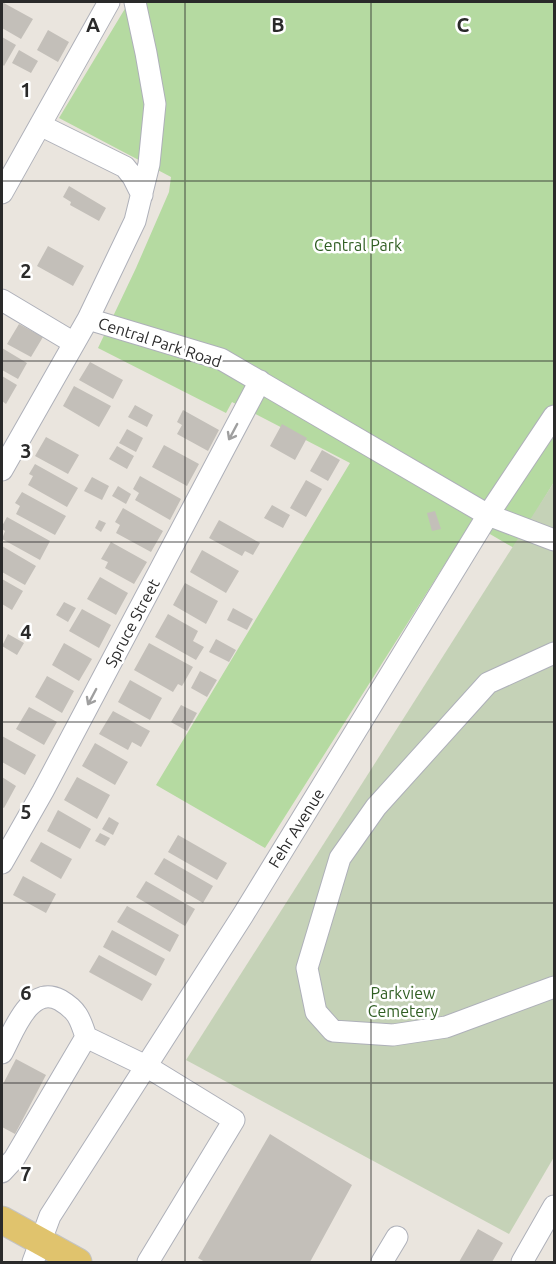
<svg xmlns="http://www.w3.org/2000/svg" width="556" height="1264" viewBox="0 0 556 1264" font-family="Ubuntu,sans-serif">
<rect width="100%" height="100%" fill="#eae5de"/>
<path fill="#b5daa1" d="M129,2H554V482L514,548L471,523L265,848L156,785L350,463L232,402L226,413L98,348L136,268L169,192L171,177L59,118Z"/>
<path fill="#c5d2b7" d="M554,482V1157L509,1234L186,1060Z"/>
<path fill="#c3bfb9" d="M2,2L33,19L21,39L2,28Z
M48,30L69,42L58,62L37,50Z
M2,37L16,45L4,66L2,64Z
M19,50L38,61L31,73L12,63Z
M69,186L106,208L99,221L70,205L71,202L63,197Z
M48,246L84,266L73,286L37,266Z
M19,324L43,337L31,357L7,344Z
M2,348L27,363L18,379L2,370Z
M90,362L123,380L113,399L79,380Z
M2,376L17,385L6,404L2,401Z
M74,386L111,406L99,427L63,406Z
M135,405L153,415L147,427L128,417Z
M183,410L219,430L208,451L177,434L182,425L177,422Z
M282,424L307,438L295,460L270,446Z
M127,429L143,438L136,452L119,443Z
M46,437L79,455L68,474L35,456Z
M164,445L199,464L187,486L152,467Z
M117,446L134,456L127,469L109,459Z
M322,450L340,460L328,481L310,471Z
M35,464L78,488L67,507L28,485L33,476L29,474Z
M140,476L181,499L170,520L135,500L139,493L133,489Z
M92,477L109,486L102,500L84,491Z
M306,480L322,489L306,517L290,508Z
M118,486L131,494L126,504L112,496Z
M22,492L66,516L55,535L16,514L20,506L15,503Z
M272,505L290,515L283,528L264,518Z
M123,508L163,531L151,552L116,533L120,525L115,522Z
M435,511L441,529L432,531L427,513Z
M7,517L50,541L40,560L2,539L5,531L2,529V526Z
M99,520L106,523L101,532L95,528Z
M219,520L260,543L253,555L245,551L242,556L209,538Z
M111,542L147,562L134,584L105,568L108,562L101,559Z
M2,546L36,566L25,585L2,572Z
M202,550L239,571L226,593L190,572Z
M100,577L128,593L116,615L87,599Z
M2,579L23,591L12,610L2,604Z
M185,583L218,601L206,624L173,605Z
M64,602L76,608L68,622L56,615Z
M233,608L253,619L247,630L227,620Z
M82,609L111,625L99,648L69,631Z
M168,614L198,631L193,641L204,647L196,660L155,637Z
M8,634L24,643L17,655L2,646Z
M216,639L236,650L229,662L209,652Z
M64,643L92,659L79,681L52,665Z
M149,643L193,667L182,686L178,684L173,692L134,670Z
M200,671L217,680L207,697L191,688Z
M47,676L74,691L62,713L35,697Z
M130,680L162,698L150,720L118,702Z
M181,705L197,713L187,731L171,722Z
M29,707L57,722L44,745L16,729Z
M113,711L150,731L141,747L132,742L128,750L99,734Z
M2,736L36,755L25,775L2,762Z
M95,743L128,762L115,785L82,766Z
M2,777L16,786L4,808L2,807Z
M77,777L110,795L97,819L64,800Z
M58,810L91,829L80,849L47,831Z
M109,817L119,823L113,835L102,829Z
M100,833L110,838L105,846L95,841Z
M178,835L227,863L217,880L168,852Z
M41,842L72,859L61,879L30,861Z
M164,858L213,886L203,903L154,874Z
M23,876L56,894L46,913L13,895Z
M146,881L195,909L185,926L136,897Z
M127,906L179,935L170,952L117,922Z
M112,930L165,959L156,976L103,947Z
M99,955L152,984L142,1001L89,972Z
M16,1059L46,1075L15,1134L2,1127V1086Z
M270,1134L352,1185L310,1262H205L198,1258Z
M478,1229L503,1243L492,1262H459Z"/>
<g fill="none" stroke-linecap="round" stroke-linejoin="round">
<g stroke="#aeb0b9" stroke-width="23">
<path id="minor" d="M40,125L125,167L133,177L142,195
M2,193L109,2
M2,300L74,343
M88,319L221,359L488,515L554,540
M2,470L88,319L135,221L149,164L155,104L146,53L135,2
M554,653L488,683L376,807L340,858L307,968L316,1012L333,1031L393,1035L446,1027L554,987
M2,863L43,791L260,381
M2,1053C13,1033 29,984 60,1000C77,1010 80,1018 86,1037L146,1066L234,1120L148,1262
M2,1172L14,1159L86,1037
M33,1262L50,1216L243,915L488,515L554,416
M382,1262L397,1237
M522,1262L554,1206"/>
</g>
<g stroke="#c3c3c3" stroke-width="29">
<path id="major" d="M2,1220L78,1262"/>
</g>
<use href="#minor" stroke="#fff" stroke-width="21"/>
<use href="#major" stroke="#e0c36d" stroke-width="27"/>
</g>
<defs><path id="oneway-shaft" d="M-6 0H5M1.5-3L5.5 0L1.5 3" fill="none" stroke-width="1.6" stroke-linecap="round" stroke-linejoin="round" transform="scale(1.5)"/></defs>
<g stroke="#9f9f9f">
<use href="#oneway-shaft" transform="translate(233 432) rotate(118)"/>
<use href="#oneway-shaft" transform="translate(92 697) rotate(118)"/>
</g>
<path fill="none" stroke="#2a2a2a" stroke-width="1.5" stroke-opacity="0.55" d="M185,2V1262M371,2V1262M2,181H554M2,361H554M2,542H554M2,722H554M2,903H554M2,1083H554"/>
<g text-anchor="middle" dominant-baseline="central" stroke-width="5" stroke-linejoin="round" paint-order="stroke">
<g font-size="16" fill="#305e23" stroke="#fff">
<text x="358" y="245">Central Park</text>
<text x="403" y="993">Parkview<tspan x="403" dy="18">Cemetery</tspan></text>
</g>
<g font-size="16" fill="#2a2a2a" stroke="#fff">
<text transform="translate(160 342) rotate(18)">Central Park Road</text>
<text transform="translate(132 623) rotate(-62)">Spruce Street</text>
<text transform="translate(296 828) rotate(-58)">Fehr Avenue</text>
</g>
</g>
<g font-size="20" text-anchor="middle" font-weight="bold" fill="#2a2a2a" stroke="#fff" stroke-width="5" stroke-linejoin="round" paint-order="stroke">
<text x="93" y="32">A</text>
<text x="278" y="32">B</text>
<text x="463" y="32">C</text>
<text x="26" y="97">1</text>
<text x="26" y="278">2</text>
<text x="26" y="458">3</text>
<text x="26" y="639">4</text>
<text x="26" y="819">5</text>
<text x="26" y="1000">6</text>
<text x="26" y="1181">7</text>
</g>
<rect width="556" height="1264" fill="none" stroke="#2a2a2a" stroke-width="6"/>
</svg>
